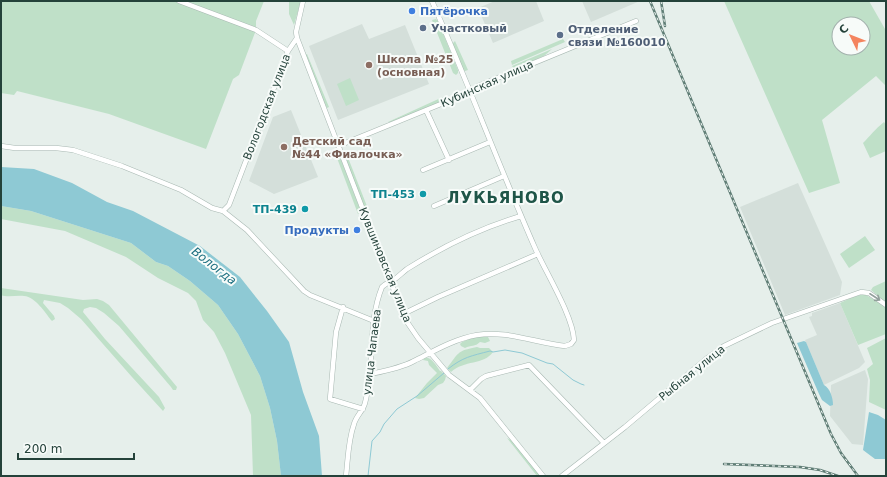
<svg xmlns="http://www.w3.org/2000/svg" width="887" height="477" viewBox="0 0 887 477" font-family="'DejaVu Sans',sans-serif">
<rect width="100%" height="100%" fill="#e6efeb"/>
<path fill="#d4dfda" d="M495,1H536L544,21L493,43L478,8Z
M582,1H640L591,22Z
M362,24L369,39L405,25L429,84L338,120L309,46Z
M291,110L318,177L274,194L249,181L273,117Z
M798,183L842,282L840,295L785,315L740,207Z
M840,303L865,362L859,368L824,385L805,340L817,335L809,317L812,316V313Z
M865,370L868,379L863,445L852,444L830,416L831,385Z"/>
<path fill="#bfe0c8" fill-rule="evenodd" d="M1,1H264L256,21V30L239,75L233,79L206,149L109,114L17,91L14,95L1,93Z
M289,1H301L294,25L289,14Z
M724,1H869L885,29H886V86L876,76L822,120L840,183L809,193ZM839,24H863V48H839Z
M436,19L438,21L458,70V73L456,75L453,73L432,20Z
M563,39L565,42L512,65L511,61Z
M455,41L468,70L465,71L463,70L452,44Z
M552,49L544,56L514,69L512,66Z
M307,54L329,107L327,108L323,100L305,55Z
M350,78L359,100L346,106L337,84Z
M445,96V99L443,101L391,122H388Z
M884,122L886,125V151L870,158L863,143C870,136 875,129 884,122Z
M347,155L370,214L367,215L344,156Z
M340,157L360,209V212L358,214L337,158Z
M1,206L31,211L131,243L156,262L168,266L190,281L218,305L238,334L260,376L270,408L277,441L281,476H253L251,415L225,353L214,332L203,320L196,301L188,293L158,278L126,257L65,231L1,219Z
M865,236L875,250L849,268L840,254Z
M886,281V303L871,290L873,287Z
M1,288L83,300L97,299L103,301L109,305L177,387L176,390H173L171,387L119,326L104,313L96,308L90,307L84,309L83,312L105,339L159,397L165,408L163,411L132,377L81,319L68,308L60,303L44,300L43,303L54,316L55,319L52,321C45,313 36,297 24,296C16,295 8,298 1,295Z
M864,294L875,300L886,308V334L858,345L840,303L853,297Z
M481,336L488,337L490,341L485,343L480,342C475,347 471,345 465,348L461,346L460,344L462,342L469,339Z
M886,338V410L869,402L870,380L867,369L873,364L867,348Z
M477,347L480,348H489L493,352C484,365 464,360 451,372L447,368C459,353 456,351 477,347Z
M425,357C432,358 436,365 440,371H441L446,376L445,380L443,383L438,385L424,398L419,399L415,398L427,383L437,373L429,365L428,361L423,360Z
M507,438L511,440L541,476H537Z"/>
<path fill="#8ec9d4" d="M1,167L34,169L72,183L107,202L133,211L200,246L240,277L267,311L289,342L303,392L319,436L322,476H281L277,441L270,408L260,376L238,334L218,305L190,281L168,266L156,262L131,243L31,211L1,206Z
M804,341L806,342L824,385C830,388 833,398 833,405L830,406L822,400L819,394L797,343Z
M869,412L878,415L886,420V459H875L863,450Z"/>
<g fill="none" stroke-linecap="round" stroke-linejoin="round">
<path stroke="#8ec9d4" stroke-width="1" d="M448,369C463,357 471,356 490,351L493,352L505,350L522,353L547,363L553,364L573,380L581,384L584,385
M368,476L372,441L380,432L384,424L397,409L417,396L444,373"/>
<g stroke="#a8b8b2" stroke-width="5.5">
<path id="street" d="M179,1L256,30L288,51
M303,1L296,32L297,38L405,319L418,338L449,375L480,398L543,476
M426,110L449,160
M1,146L15,148H56L73,150L122,166L181,190L212,208L223,211L247,230L304,291L310,295L374,321
M338,146L463,95L478,86L636,21
M423,170L490,142
M434,206L504,176
M223,211L229,205L288,51L297,38
M343,307L336,332L330,399L363,409
M403,314L438,297L538,254
M370,374C385,371 401,368 414,361C434,351 454,339 477,335C506,330 536,343 565,346L571,344L574,340C573,316 545,271 535,248C499,166 468,83 432,1
M470,390L481,379L486,376L529,365L604,443
M346,476C348,459 348,441 354,424C356,416 363,411 365,403C375,365 367,324 382,287C386,283 391,282 395,279C399,276 403,272 407,269C442,247 481,228 521,216
M562,476L625,427L706,359L724,346L772,323L861,292L869,293L886,305"/>
</g>
<use href="#street" stroke="#fff" stroke-width="4.5"/>
<g stroke="#5f7d75" stroke-width="2.5">
<path id="rail" d="M650,1L831,434L841,453L858,476
M661,1L665,26
M724,464L800,467L820,470L838,476"/>
</g>
<use href="#rail" stroke="#f7fbf9" stroke-width="1" stroke-dasharray="3" stroke-linecap="butt"/>
</g>
<defs><path id="oneway-shaft" d="M-6 0H5M1.5-3L5.5 0L1.5 3" fill="none" stroke-width="1.6" stroke-linecap="round" stroke-linejoin="round"/></defs>
<use stroke="#92a09c" href="#oneway-shaft" transform="translate(875 297) rotate(33)"/>
<g fill="#3f7fe0" stroke="#f7fbf9" stroke-width="1.5">
<circle cx="412" cy="11" r="4"/>
<circle cx="357" cy="230" r="4"/>
</g>
<g fill="#5c6f8a" stroke="#f7fbf9" stroke-width="1.5">
<circle cx="423" cy="28" r="4"/>
<circle cx="560" cy="35" r="4"/>
</g>
<g fill="#8d6e63" stroke="#f7fbf9" stroke-width="1.5">
<circle cx="369" cy="65" r="4"/>
<circle cx="284" cy="147" r="4"/>
</g>
<g fill="#0f9aa8" stroke="#f7fbf9" stroke-width="1.5">
<circle cx="423" cy="194" r="4"/>
<circle cx="305" cy="209" r="4"/>
</g>
<g text-anchor="middle" dominant-baseline="central" stroke-width="4" stroke-linejoin="round" paint-order="stroke">
<g font-size="11" font-weight="bold" fill="#366cbe" stroke="#f7fbf9" text-anchor="start">
<text x="420" y="11">Пятёрочка</text>
<text x="349" y="230" text-anchor="end">Продукты</text>
</g>
<g font-size="11" font-weight="bold" fill="#4e5e75" stroke="#f7fbf9" text-anchor="start">
<text x="431" y="28">Участковый</text>
<text x="568" y="29">Отделение<tspan x="568" dy="13">связи №160010</tspan></text>
</g>
<g font-size="11" font-weight="bold" fill="#785e54" stroke="#f7fbf9" text-anchor="start">
<text x="377" y="59">Школа №25<tspan x="377" dy="13">(основная)</tspan></text>
<text x="292" y="141">Детский сад<tspan x="292" dy="13">№44 «Фиалочка»</tspan></text>
</g>
<g font-size="11" fill="#24423a" stroke="#f7fbf9">
<text transform="translate(487 84) rotate(-24)">Кубинская улица</text>
<text transform="translate(267 107) rotate(-69)">Вологодская улица</text>
<text transform="translate(385 265) rotate(68)">Кувшиновская улица</text>
<text transform="translate(372 352) rotate(-83)">улица Чапаева</text>
<text transform="translate(692 373) rotate(-39)">Рыбная улица</text>
</g>
<g font-size="11" font-weight="bold" fill="#0d838f" stroke="#f7fbf9" text-anchor="end">
<text x="415" y="194">ТП-453</text>
<text x="297" y="209">ТП-439</text>
</g>
<g font-size="12" font-style="italic" fill="#1c6f80" stroke="#f7fbf9">
<text transform="translate(214 266) rotate(38)">Вологда</text>
</g>
<g font-size="15" font-weight="bold" letter-spacing="1" fill="#1f5548" stroke="#f7fbf9">
<text x="506" y="198">ЛУКЬЯНОВО</text>
</g>
</g>
<rect width="887" height="477" fill="none" stroke="#24423a" stroke-width="4"/>
<g transform="translate(851 36) rotate(313)"><circle r="19" fill="#f7fbf9" stroke="#a3b1ad"/>
<path d="M0-3L7 15L0 10L-7 15Z" fill="#f4845f"/>
<text y="-6" font-size="11" font-weight="bold" text-anchor="middle" fill="#24423a">С</text>
</g>
<path d="M18 453v6h116v-6" fill="none" stroke="#24423a" stroke-width="2"/>
<text x="24" y="453" font-size="12" fill="#24423a" stroke="#f7fbf9" stroke-width="3" paint-order="stroke">200 m</text>
</svg>
